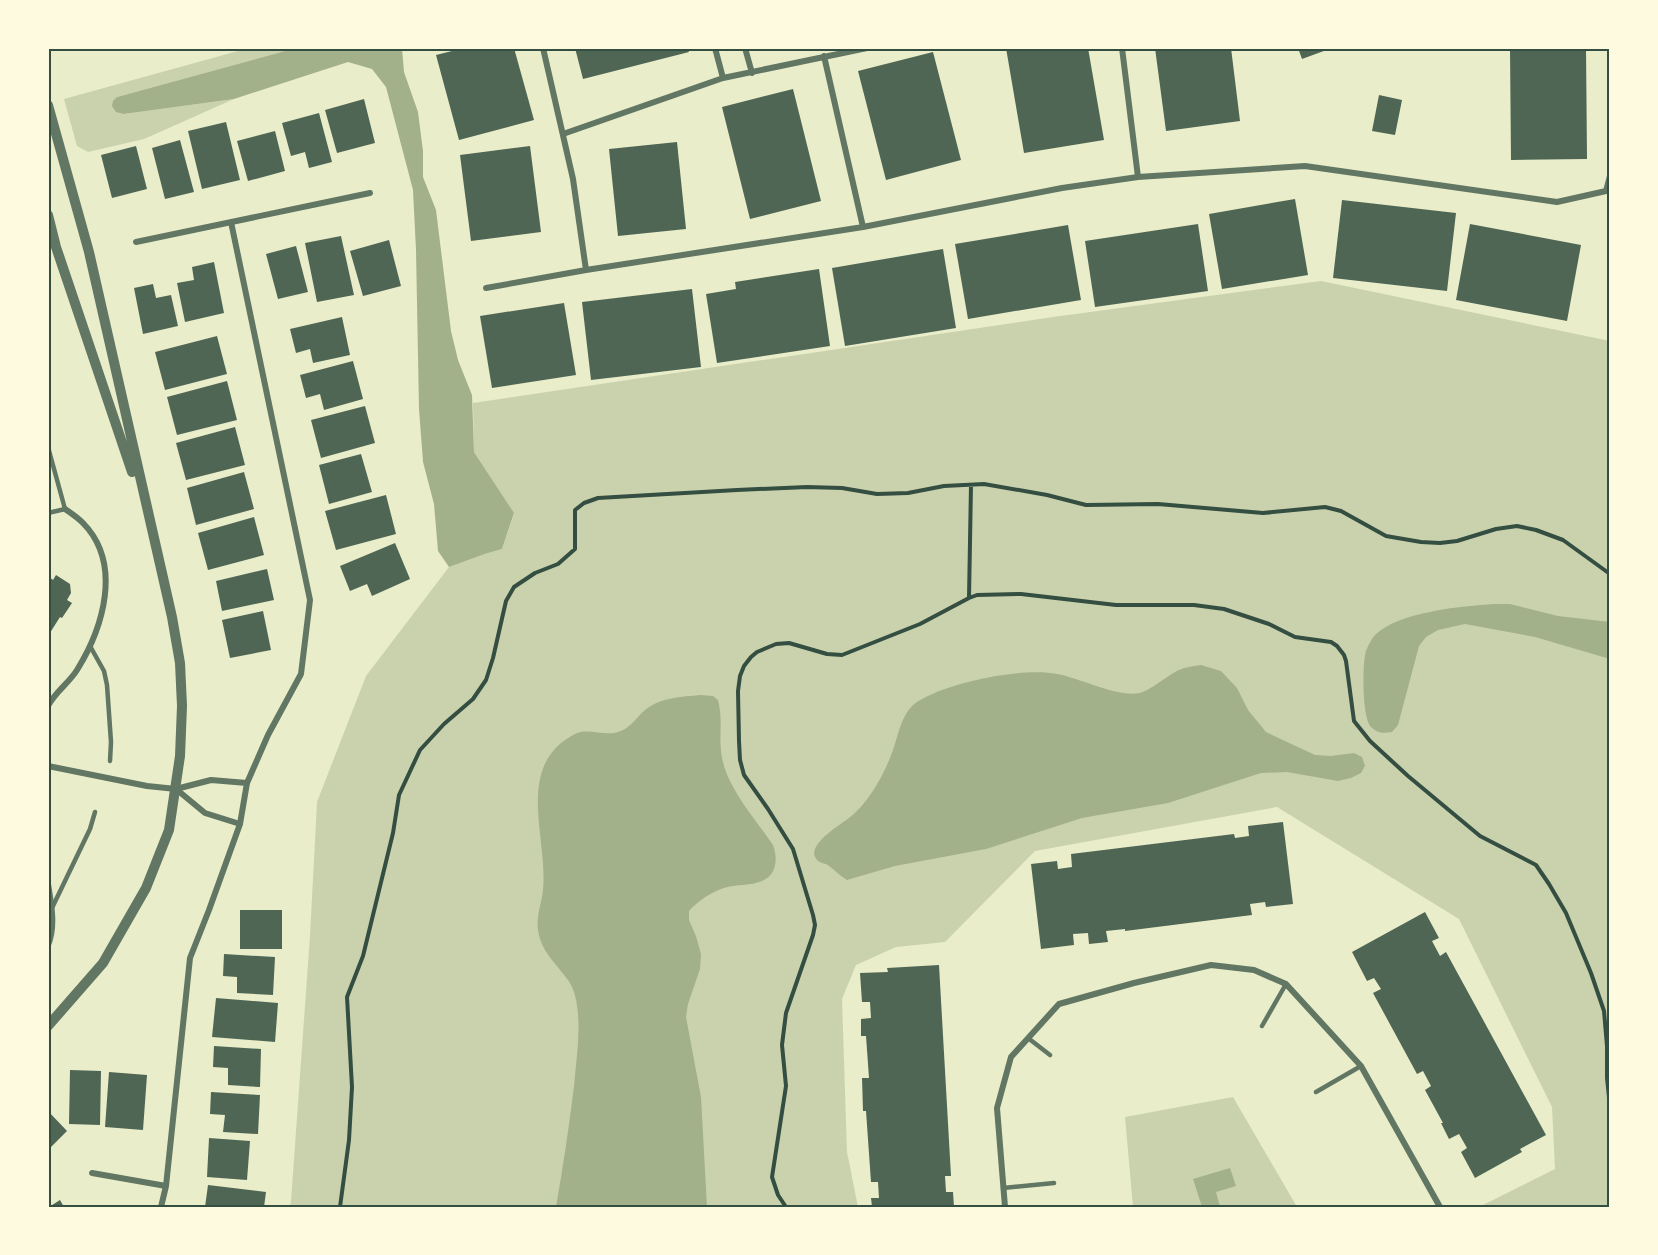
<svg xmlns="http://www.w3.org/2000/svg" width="1658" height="1255" viewBox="0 0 1658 1255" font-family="'Open Sans',sans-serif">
<rect width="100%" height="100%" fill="#e9edc9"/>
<path fill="#cad2ad" d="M249,48H296L117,97L124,114L234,99L144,139L88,152L77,146L64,99Z
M1321,281L1610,341V1207H1479L1555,1169L1552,1107L1459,919L1277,807L1035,851L945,942L896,947L856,965L842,999L847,1152L858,1207H290L291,1201L310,936L317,802L366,676L449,567L485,554L502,549L514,514L474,452L473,403L1053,317Z
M1233,1097L1297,1207H1133L1125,1117Z"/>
<path fill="#a3b18a" d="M296,48H402L404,72L418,112L423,151V177L436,210L451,331L458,360L472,395L474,452L514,513L502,549L485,554L449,567L438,551L434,504L423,462L419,409L416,250L413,190L386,87L372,69L348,62L234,99L124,114L116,112L112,106L113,101L117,97Z
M1494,604H1510L1558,616L1610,622V659L1535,637L1465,624L1438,630L1426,637L1419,646L1398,725L1392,732C1384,733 1378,734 1371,727C1362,718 1362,664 1366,651C1368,646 1372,638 1375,635C1398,612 1462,606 1494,604Z
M1201,665L1221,671L1237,688L1248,710L1266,732L1315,755L1331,756L1354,753L1362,757L1365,766L1361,773L1351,778L1338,781L1287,772L1261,773L1168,803L1082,818L986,849L895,866L847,880C840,876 836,871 829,866C826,863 821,864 817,860C804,846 840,825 849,818C868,804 885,773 893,750C898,736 901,716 913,705C941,683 1022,667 1057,674C1080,678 1119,698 1140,693C1151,690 1168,675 1179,670C1186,667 1194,666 1201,665Z
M701,695L713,696L718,700C723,720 719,732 721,751C724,785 755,818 773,845C778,858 777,875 762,881C751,886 736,884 724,888C711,892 698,901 689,911V920L696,936L701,954L700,969L688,1004L686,1017L701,1097L707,1207H556C563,1167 569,1127 574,1086C576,1062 580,1038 578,1014C577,1002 575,990 568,980C558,966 545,955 540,939C534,919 541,908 543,890C548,843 519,778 561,743C565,740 572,735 577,733C594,728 608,739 625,729C633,724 638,716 645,710C661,697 681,697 701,695Z
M1230,1168L1236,1186L1216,1192L1220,1207H1202L1193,1179Z"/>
<path fill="#4f6655" d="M464,48H514L534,120L459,140L436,55Z
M575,48H687L689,52L583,79Z
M1006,48H1088L1104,140L1024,153Z
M1155,48H1231L1240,121L1166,131Z
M1298,48H1332L1302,59Z
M1510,48H1586L1587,159L1511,160Z
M933,52L961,160L886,180L858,71Z
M793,89L821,201L750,219L722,107Z
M1379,95L1402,100L1395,135L1372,131Z
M364,99L375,143L337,153L325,110Z
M319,113L332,162L309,168L305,152L291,156L282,123Z
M226,122L240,180L202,189L188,131Z
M275,131L285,171L248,181L237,141Z
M180,140L194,192L165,199L152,148Z
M677,142L686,229L618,236L609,149Z
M136,146L147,189L112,198L101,155Z
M530,146L541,232L471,241L460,155Z
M1295,199L1308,275L1222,289L1209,214Z
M1342,200L1456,213L1447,291L1333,278Z
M1198,224L1208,291L1095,307L1085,241Z
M1470,224L1581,245L1567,321L1456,300Z
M1068,225L1081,300L968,319L955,244Z
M341,236L354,295L317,302L305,243Z
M389,240L401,286L363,296L350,251Z
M296,246L308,292L278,299L266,254Z
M943,249L956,328L845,346L832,268Z
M214,262L224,313L185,322L177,283L194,280L192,267Z
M819,269L830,346L717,363L706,294L736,289L735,282Z
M153,284L156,298L171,295L178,326L143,334L134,288Z
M692,289L701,367L591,380L582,302Z
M564,303L576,375L492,388L480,316Z
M342,317L350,355L313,363L310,349L296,353L290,329Z
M217,336L227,374L165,390L155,352Z
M353,361L363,399L324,410L320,394L306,398L300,375Z
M227,381L237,420L177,435L167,397Z
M365,406L375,443L321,458L311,420Z
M235,427L245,465L186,480L176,443Z
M361,454L372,492L329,504L319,465Z
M244,472L254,509L196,525L187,488Z
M386,495L396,534L336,550L325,511Z
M254,517L264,555L208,570L198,533Z
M395,543L410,579L372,596L367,584L350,591L340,566Z
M267,569L274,600L222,611L216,581Z
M56,575L70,584L71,593L67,600L72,603L62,618L60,617L48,636V576L53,580Z
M263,611L271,650L230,658L222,620Z
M1283,822L1293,904L1266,907L1265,902L1250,904L1252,915L1125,931V929L1106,931L1108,942L1089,944L1088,933L1073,934L1074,945L1041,949L1031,864L1057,861L1058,869L1072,867L1071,854L1234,834L1235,838L1249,836L1248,826Z
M240,910H282V949H240Z
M1425,912L1439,938L1432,941L1440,956L1446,952L1546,1135L1520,1149L1522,1152L1475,1178L1461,1152L1467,1148L1459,1134L1449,1139L1441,1123H1443L1425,1090L1431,1086L1423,1071L1417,1074L1373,993L1381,989L1374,978L1367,981L1352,952Z
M224,954L275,957L273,995L237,993V977L223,976Z
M939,965L951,1176H945L946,1192H953L954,1207H872L871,1198H879L878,1182H871L866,1111H863L862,1078H869L866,1036H861V1019L871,1018L870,1002H862L860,973L888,972L887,968Z
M216,998L278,1003L275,1042L212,1037Z
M214,1046L261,1049L260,1087L228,1085V1068L213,1067Z
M70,1070L101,1071L100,1125L69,1124Z
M109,1072L147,1075L143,1130L105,1127Z
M211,1092L260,1095L258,1134L223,1132L225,1115L210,1114Z
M48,1111L67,1131L48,1150Z
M209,1138L250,1141L247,1180L207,1177Z
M208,1185L266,1192L264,1207H205Z
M60,1200L64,1207H49Z"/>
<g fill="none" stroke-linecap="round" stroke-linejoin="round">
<path stroke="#344e41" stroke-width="4" d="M969,598L977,595L1021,594L1116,605H1194L1224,609L1269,624L1295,637L1331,642L1337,646L1344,655L1346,661L1354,721L1370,741L1408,776L1480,836L1536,865L1549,884L1566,913L1591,973L1604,1011L1607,1046V1078L1610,1107
M340,1207L349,1140L352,1087L347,997L363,956L393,833L399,795L420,750L444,724L473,699L486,680L493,658L506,601L514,587L535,573L558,564L575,549V510L584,503L598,498L737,490L807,487L842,488L877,494L908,493L944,486L984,484L1047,495L1086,505L1158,504L1263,513L1325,507L1341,511L1386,536L1421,542L1440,543L1457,541L1496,529L1517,526L1536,530L1563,540L1610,574
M786,1207L778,1195L772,1177L786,1086L782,1045L786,1013L813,935L815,925L813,915L793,849L768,809L744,775L740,760L739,741L738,691L740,676L744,666L751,657L757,652L776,644L789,643L827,654L842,655L920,624L969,598L971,485"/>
<path stroke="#617663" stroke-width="4.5" d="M48,447L65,509L48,513
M90,646L104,671L107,685L111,742L110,761
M52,908L90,829L95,812
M1262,1026L1286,984
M1028,1038L1050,1055
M1316,1092L1361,1066
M1003,1188L1054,1183"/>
<path stroke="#617663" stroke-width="6" d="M543,48L573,179L586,270
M715,48L723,78
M745,48L752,73
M1122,48L1138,177
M824,56L863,227
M563,134L723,78L867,48
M136,242L370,193
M486,288L586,270L863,227L1062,188L1138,177L1305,166L1557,202L1606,191L1610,176
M48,706C55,692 69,683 77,670C103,628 123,564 83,523C78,518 71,513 65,509
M48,766L147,786L176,789
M240,824L205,813L176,789L211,780L247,783
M48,884C51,903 56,926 48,945
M92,1173L166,1186
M161,1207L166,1186L190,958L209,910L240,824L247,783L268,735L301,674L310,600L231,222
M1005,1207L997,1108L1011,1057L1059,1004L1134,983L1211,965L1254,970L1286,984L1361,1066L1440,1207"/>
<path stroke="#617663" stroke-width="10" d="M48,105L89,252L172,617L180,663L182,706L180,756L169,830L146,888L103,963L48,1026
M48,215L56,247L132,472"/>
</g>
<rect width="1658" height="1255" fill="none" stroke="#fefae0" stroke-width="99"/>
<rect x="50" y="50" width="1558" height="1156" fill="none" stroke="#344e41" stroke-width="2"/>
</svg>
